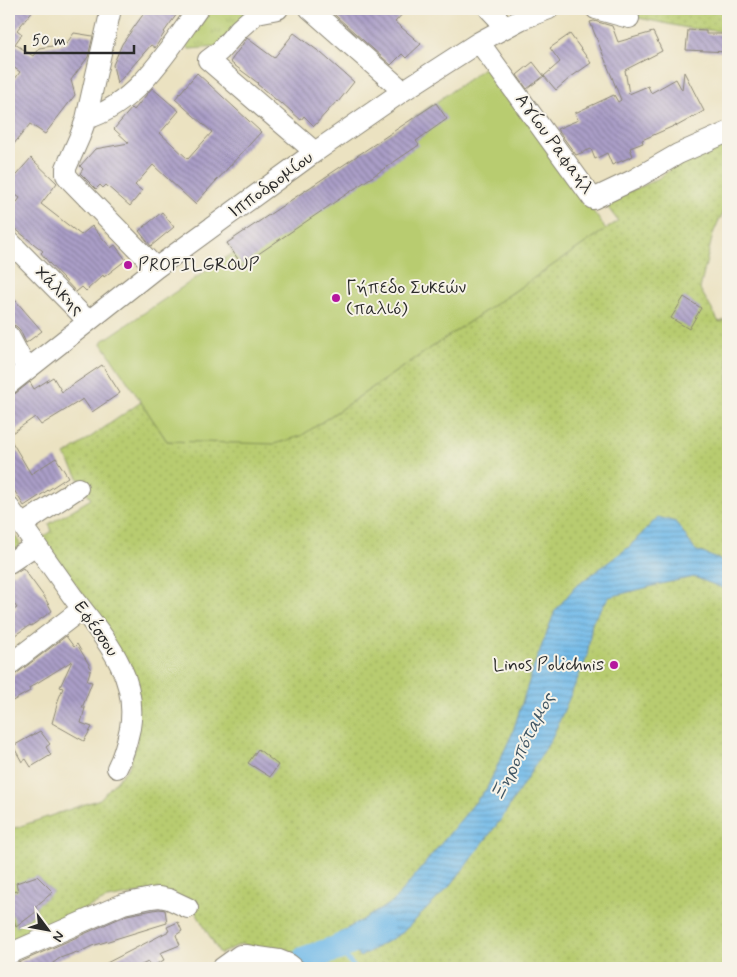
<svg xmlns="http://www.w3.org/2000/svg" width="737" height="977" viewBox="0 0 737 977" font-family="Mynerve,sans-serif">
<defs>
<pattern id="grass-dots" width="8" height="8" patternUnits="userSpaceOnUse" patternTransform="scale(1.25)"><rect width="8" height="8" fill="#b8cc70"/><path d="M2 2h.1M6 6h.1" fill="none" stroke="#9eaf61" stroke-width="1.8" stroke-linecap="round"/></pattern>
<pattern id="park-tufts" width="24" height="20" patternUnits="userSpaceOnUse" patternTransform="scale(1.25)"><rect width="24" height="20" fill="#b8cc70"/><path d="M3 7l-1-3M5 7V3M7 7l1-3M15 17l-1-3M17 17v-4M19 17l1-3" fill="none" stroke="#9eaf61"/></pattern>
<pattern id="water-rules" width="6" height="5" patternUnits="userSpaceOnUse" patternTransform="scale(1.25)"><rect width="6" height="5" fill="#71bae9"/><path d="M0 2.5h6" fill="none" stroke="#5d97bd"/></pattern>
<pattern id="building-back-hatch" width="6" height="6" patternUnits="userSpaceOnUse" patternTransform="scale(1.25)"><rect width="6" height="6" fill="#aa9ec7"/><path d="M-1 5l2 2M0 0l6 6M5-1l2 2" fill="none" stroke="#8b81a2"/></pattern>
</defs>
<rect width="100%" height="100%" fill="#f7f3e8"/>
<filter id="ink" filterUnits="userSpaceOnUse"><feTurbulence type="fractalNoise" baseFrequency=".02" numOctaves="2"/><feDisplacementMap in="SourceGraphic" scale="10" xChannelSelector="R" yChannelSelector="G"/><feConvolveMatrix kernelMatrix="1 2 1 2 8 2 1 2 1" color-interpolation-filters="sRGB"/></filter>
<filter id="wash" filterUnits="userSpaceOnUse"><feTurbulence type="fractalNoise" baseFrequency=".0096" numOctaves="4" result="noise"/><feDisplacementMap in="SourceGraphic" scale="20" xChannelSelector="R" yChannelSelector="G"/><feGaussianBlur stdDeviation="1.12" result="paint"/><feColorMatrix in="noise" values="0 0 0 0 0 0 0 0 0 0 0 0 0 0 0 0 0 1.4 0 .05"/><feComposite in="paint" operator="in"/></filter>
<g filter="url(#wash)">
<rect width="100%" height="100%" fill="#ebe2c1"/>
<path fill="url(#grass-dots)" stroke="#727c4e" d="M608,9H728V32L687,28L634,17Z
M728,139V208L719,220L713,234L700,289L719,322L728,319V968H306L290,955L241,944L220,954L191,904L158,890L107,899L9,942V827L15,828L100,799L129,767L137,741L99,615L41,539L52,531L49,524L91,499L65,455L141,402L167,441L301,436L618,221L606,205L607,199L643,186L659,178L688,156Z"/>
<path fill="url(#park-tufts)" stroke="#727c4e" d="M200,9H249L219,47L189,49L179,38Z
M9,527L21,545L9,554Z"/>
<path fill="#b8cc70" stroke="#727c4e" d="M487,66L606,229L301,436L274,444L167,441L101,342L233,253L227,243L405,124Z"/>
<path fill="url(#water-rules)" stroke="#4e728a" d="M658,517L676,522L695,550L728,563V590L694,577L665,583L609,597L592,622L587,657L552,738L502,818L451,885L402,933L360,957L338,934L393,902L487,788L512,734L534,666L555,611L575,587L629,547Z"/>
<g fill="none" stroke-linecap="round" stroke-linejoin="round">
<path stroke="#71bae9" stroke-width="4.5" d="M338,948L355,968"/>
<path stroke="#71bae9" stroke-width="26" d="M305,959L338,948L380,928"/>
</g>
<g id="blocks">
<path fill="url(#building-back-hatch)" d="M9,9H34L17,30L22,34L15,44L33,56L39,48L66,44L74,33L93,36L88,57L71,80L75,95L45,134L30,124L9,150V87L20,72L9,64Z
M147,9H168L177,14L164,32H165L155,48L151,45L117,84L113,65L122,44Z
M328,9H407L395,22L421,44L406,58L402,54L391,65Z
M594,21L612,26L618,42L653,32L662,51L625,70L629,94L648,86L651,93L676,79L682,90L684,72L704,111L677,126L676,125L642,140L643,143L630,148L633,156L612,165L607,153L595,159L591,149L576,155L557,129L578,120L575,113L614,95L618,102L621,100L590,22Z
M688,30L706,31V34H728V52L686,50Z
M294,33L321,53L354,82L338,102L337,101L314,126L304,116L301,120L282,103L281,104L257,84L258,83L230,62L247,38L274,58Z
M570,34L591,63L571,77L556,90L544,76L560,62L550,48Z
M533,62L544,76L527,89L517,75Z
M197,73L261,132L195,204L153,165L135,185L142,191L130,206L106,185L103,188L100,185L96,189L80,173L83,169L80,166L95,149L129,143L114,129L132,108L134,110L152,88L179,111L160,133L188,159L212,132L175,99Z
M436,103L447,119L416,141L419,145L242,265L227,243Z
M31,158L57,183L41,204L81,235L92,226L111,248L115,245L126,260L104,277L103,275L86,291L82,287L76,292L49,263L41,253L43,251L9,224V213L20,198L9,190V183Z
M162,212L174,227L151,246L139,231Z
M9,293L42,331L26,343L20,330L16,326L9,324Z
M684,297L701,308L689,329L671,318Z
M102,365L120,393L92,412L83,399L41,425L35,417L9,435V396L16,393L30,382L34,389L53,377L62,392Z
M9,437L31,474L56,458L68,477L24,506L9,482Z
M23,568L45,598L52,611L31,626L30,625L9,639V613L17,608L9,597V575L15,573Z
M66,636L74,647L77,644L91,668L87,681L92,682L82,708H85L81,723L92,727L84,741L52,723L59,698L63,688L60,687L72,661L29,688L30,691L9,703V677L16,674Z
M40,731L50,744L46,747L51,755L31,767L26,759L22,762L13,746Z
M258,749L278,765L270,777L248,763Z
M37,876L53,892L36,906V912L16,927L13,916L9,914V892L18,891L16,883Z
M159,909L165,910L167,923L92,946L78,953L77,952L60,958L46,968H21L18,963L127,915Z
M178,922L182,931L176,935L180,945L160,953L164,960L151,967L148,962L135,968H97L169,931L167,927Z"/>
</g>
</g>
<g filter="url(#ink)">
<use href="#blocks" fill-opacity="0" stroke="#8b8676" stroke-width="1"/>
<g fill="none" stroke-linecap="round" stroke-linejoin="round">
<g stroke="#8b8676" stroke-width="22">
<path id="minor" d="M111,9L86,119L80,136L66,168V175L71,181L156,268
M278,9L257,13L239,29L220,51L208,60L315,152
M310,9L403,91
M489,9L506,27
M596,9L629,18
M479,42L593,199L633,180L678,154L728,132
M86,119C136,105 170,48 198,9
M9,241L88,321
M9,336L27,370
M9,384L156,268L315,152L403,91L479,42L522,19L549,9
M9,507C30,537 52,567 73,597C103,637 139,674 130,728C127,742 124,755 117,768
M22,525L78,488
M9,563L36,545
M9,665L82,609
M9,954L123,904L151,898L159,897L169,899L188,908
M222,968L240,955H246L279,960L289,964L294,968"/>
</g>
<use href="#minor" stroke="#fff" stroke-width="20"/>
</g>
</g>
<g fill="#b5179e" stroke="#f7f3e8" stroke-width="2">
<circle cx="128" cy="265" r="5"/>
<circle cx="336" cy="298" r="5"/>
<circle cx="614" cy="665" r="5"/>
</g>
<g text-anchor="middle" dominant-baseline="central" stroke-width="4" stroke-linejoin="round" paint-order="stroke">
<g font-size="18" fill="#2b2b2b" stroke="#f7f3e8">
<text transform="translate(554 144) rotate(54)">Αγίου Ραφαήλ</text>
<text transform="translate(271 185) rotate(-36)">Ιπποδρομίου</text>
<text transform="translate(59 291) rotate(45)">Χάλκης</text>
<text transform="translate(96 629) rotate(55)">Εφέσσου</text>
</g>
<g font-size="18" fill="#2b2b2b" stroke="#f7f3e8" text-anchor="start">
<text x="138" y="265">PROFILGROUP</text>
<text x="346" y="288">Γήπεδο Συκεών<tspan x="346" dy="21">(παλιό)</tspan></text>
<text x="604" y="665" text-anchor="end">Linos Polichnis</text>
</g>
<g font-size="19" font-style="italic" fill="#405664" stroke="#f7f3e8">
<text transform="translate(523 747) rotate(-63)">Ξηροπόταμος</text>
</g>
</g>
<rect width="737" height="977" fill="none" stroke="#f7f3e8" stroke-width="30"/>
<g transform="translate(48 930) rotate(122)" stroke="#f7f3e8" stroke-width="4" paint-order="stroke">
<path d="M0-4L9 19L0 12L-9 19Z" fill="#2b2b2b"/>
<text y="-8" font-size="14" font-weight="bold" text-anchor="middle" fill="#2b2b2b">N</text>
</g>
<path d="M25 45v8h109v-8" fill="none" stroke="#2b2b2b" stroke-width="2.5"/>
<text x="32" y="45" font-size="15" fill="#2b2b2b" stroke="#f7f3e8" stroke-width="4" paint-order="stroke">50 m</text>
</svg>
